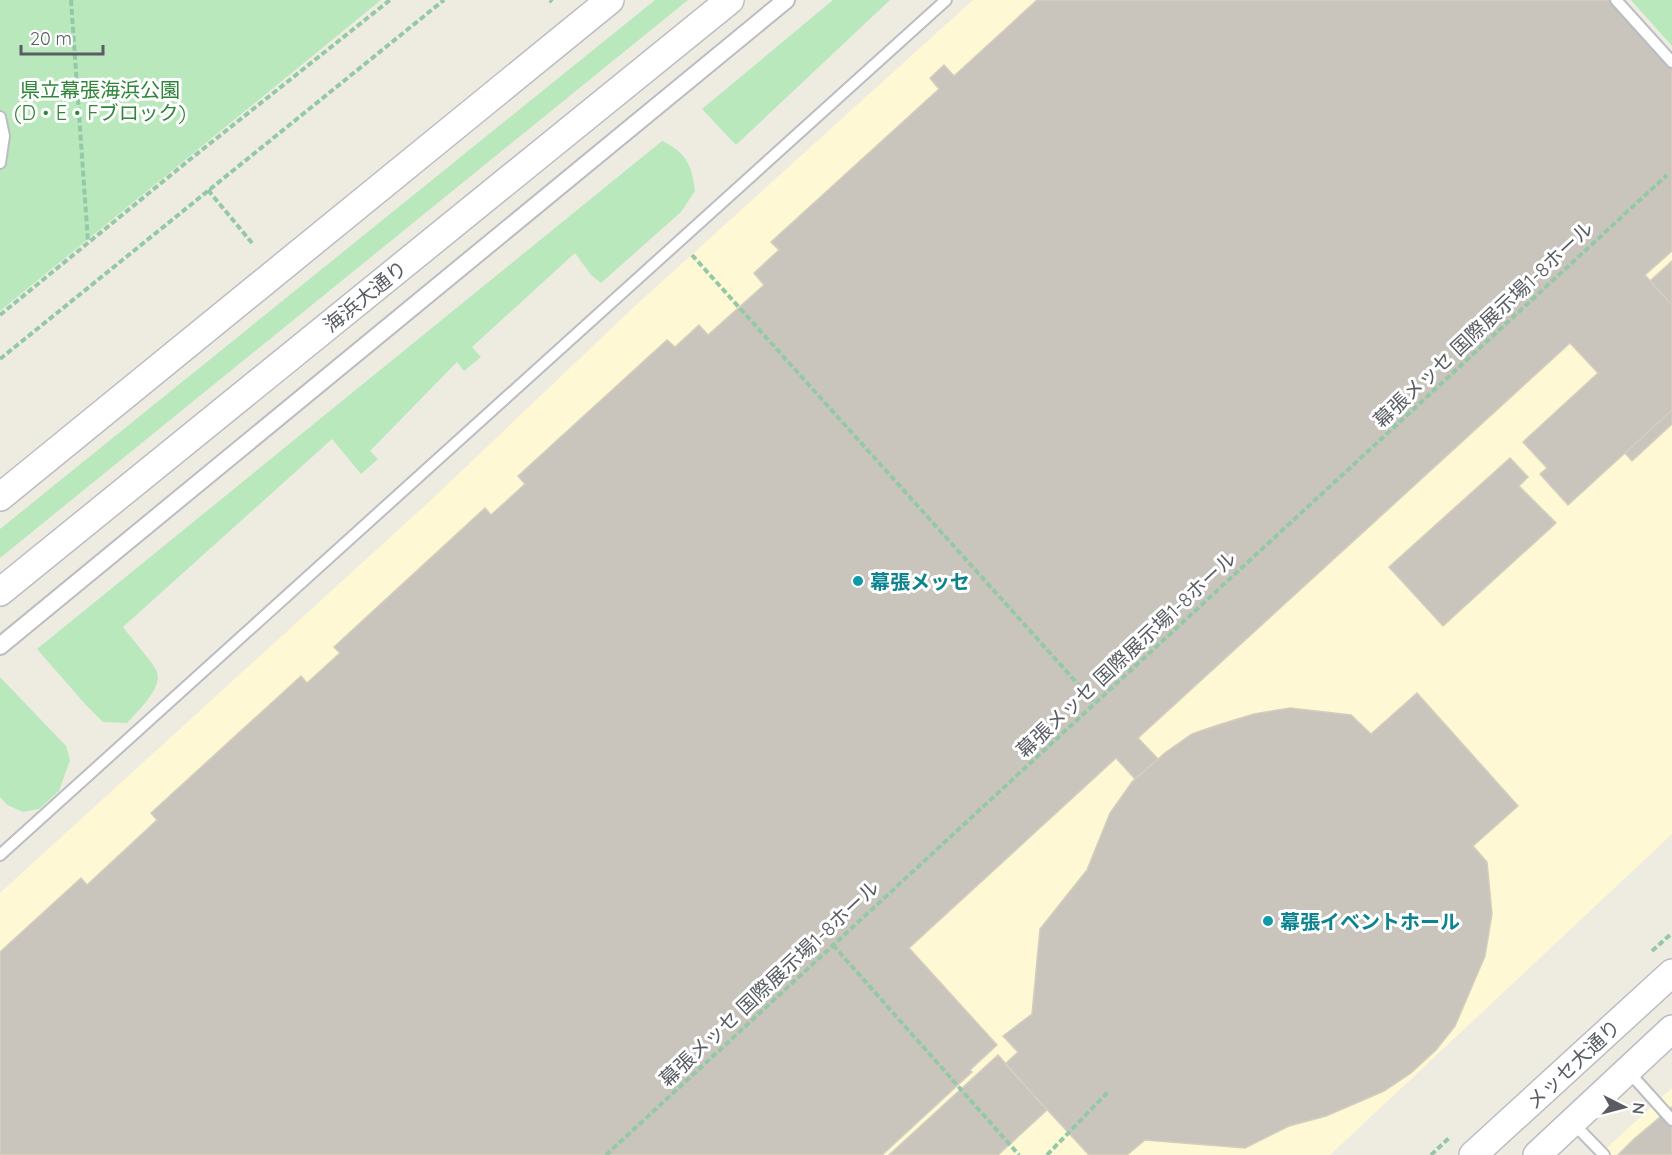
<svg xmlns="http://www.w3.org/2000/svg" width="1672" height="1155" viewBox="0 0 1672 1155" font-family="Quicksand,'Noto Sans JP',sans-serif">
<rect width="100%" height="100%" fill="#eeece0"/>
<path fill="#fff8d4" d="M973,0H1592L1672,91V834L1330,1155H0V893L430,501L634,307Z
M1672,1088V1155H1599Z"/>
<path fill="#bae8bd" d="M0,0H381L0,311Z
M655,0H688L0,558V529Z
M833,0H890L736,145L702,109Z
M1631,0H1672V46Z
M662,141C686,152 692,165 695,191L681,212L601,283L591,275L575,253L472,347L481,357L464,371L457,362L370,451L378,459L361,474L332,439L123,627C130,637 154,663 157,672C163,688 137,712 127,723L103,722L85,704L37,649Z
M0,677L66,746L70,760L59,791L39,809L23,812L7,805L0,797Z"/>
<path fill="#c9c5bd" stroke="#d3cebe" stroke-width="1.5" d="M1037,0H1613L1672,65V251L1645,275L1672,305V410L1568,505L1540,474L1547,468L1523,442L1598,373L1570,343L1138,738L1158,759L1135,779L1116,758L909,948L997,1045L970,1070L972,1072L882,1155H0V952L81,878L87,885L157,820L151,813L301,676L307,683L340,653L334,647L485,508L491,515L525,484L518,476L667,340L675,347L699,325L708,335L764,285L754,273L779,250L771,242L939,89L930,78L944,65L954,76Z
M1672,261V305L1650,281Z
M1672,410V424L1632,461L1625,453Z
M1510,458L1528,477L1519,486L1556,523L1443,626L1389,567Z
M1417,693L1518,806L1473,846L1487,862L1492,914L1485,956L1455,1026L1436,1050L1411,1073L1384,1091L1326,1116L1289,1126L1245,1148L1145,1140L1127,1155H1089L1005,1064L1018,1052L1003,1036L1032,1014L1040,929L1087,870L1110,813L1132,782L1166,752L1192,734L1218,725L1254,714L1290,708L1351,715L1371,734Z
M998,1055L1047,1110L998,1155H889Z
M1672,1107V1155H1618L1634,1139Z"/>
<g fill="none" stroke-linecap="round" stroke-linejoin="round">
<g stroke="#bbbdc3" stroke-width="14">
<path id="service" d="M1616,0L1672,62
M0,117L4,136L0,163
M0,855L946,0
M1628,1071L1672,1120
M1573,1123L1604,1155"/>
</g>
<g stroke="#bbbdc3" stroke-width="20">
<path id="pedestrian" d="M0,646L786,0"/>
</g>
<g stroke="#bbbdc3" stroke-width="30">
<path id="tertiary" d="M0,497L610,0
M0,592L730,0
M1473,1155L1672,973
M1537,1155L1672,1029"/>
</g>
<path stroke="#93c9a6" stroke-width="4" stroke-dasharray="6 3" stroke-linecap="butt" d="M71,0L88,242
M550,0L552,2
M208,190L252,243
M692,255L1095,703
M0,315L188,161L390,0
M0,359L444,0
M833,945L1019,1155
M1652,951L1672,933
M606,1155L1667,175
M1047,1155L1108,1092
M1431,1155L1450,1137"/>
<use href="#service" stroke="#fff" stroke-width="10"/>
<use href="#pedestrian" stroke="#fff" stroke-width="16"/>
<use href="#tertiary" stroke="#fff" stroke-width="27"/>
</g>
<g fill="#0f9aa8" stroke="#fff" stroke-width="2">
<circle cx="858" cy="581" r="6"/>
<circle cx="1268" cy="921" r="6"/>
</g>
<g text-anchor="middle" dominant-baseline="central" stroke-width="6" stroke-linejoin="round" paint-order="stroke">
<g font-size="20" fill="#2e8638" stroke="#fff">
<text x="100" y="89">県立幕張海浜公園<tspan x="100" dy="23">(D・E・Fブロック)</tspan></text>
</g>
<g font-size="20" fill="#595d63" stroke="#fff">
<text transform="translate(365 296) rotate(-39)">海浜大通り</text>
<text transform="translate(1483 324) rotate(-43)">幕張メッセ 国際展示場1-8ホール</text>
<text transform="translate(1126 654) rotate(-43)">幕張メッセ 国際展示場1-8ホール</text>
<text transform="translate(769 983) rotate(-43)">幕張メッセ 国際展示場1-8ホール</text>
<text transform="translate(1573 1064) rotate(-43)">メッセ大通り</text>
</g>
<g font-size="20" font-weight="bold" fill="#0d838f" stroke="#fff" text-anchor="start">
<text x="870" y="581">幕張メッセ</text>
<text x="1280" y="921">幕張イベントホール</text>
</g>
</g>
<g transform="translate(1624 1107) rotate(96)" stroke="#ffffff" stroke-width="4.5" paint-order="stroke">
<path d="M0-4.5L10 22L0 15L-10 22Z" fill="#595d63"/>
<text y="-9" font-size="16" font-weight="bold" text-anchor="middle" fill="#595d63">N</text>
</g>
<path d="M21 45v9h82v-9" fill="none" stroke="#595d63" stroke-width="3"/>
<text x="30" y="45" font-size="18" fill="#595d63" stroke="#ffffff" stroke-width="4.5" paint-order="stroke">20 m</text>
</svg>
